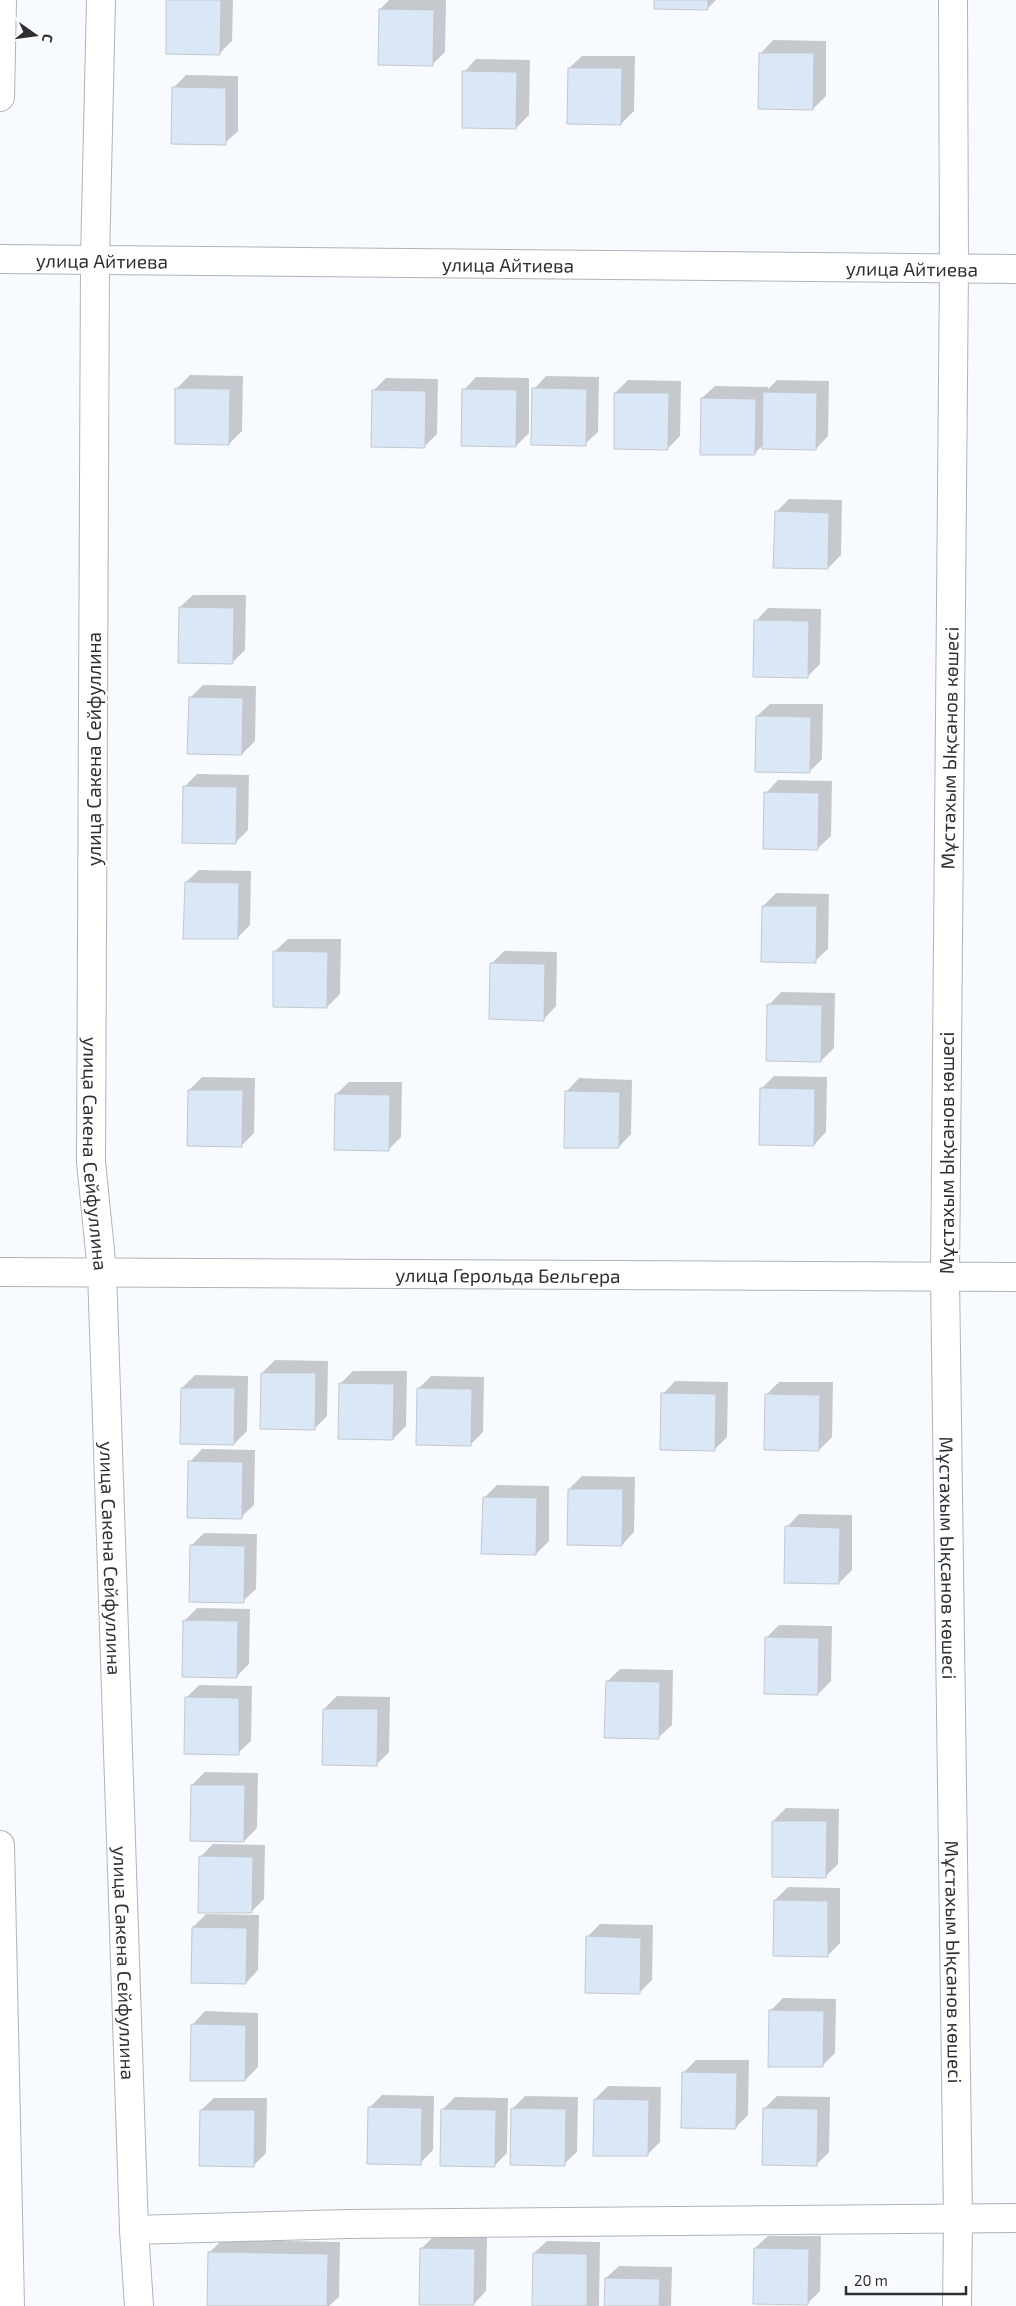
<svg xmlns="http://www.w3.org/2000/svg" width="1016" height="2306" viewBox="0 0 1016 2306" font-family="'Exo 2',sans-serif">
<rect width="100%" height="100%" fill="#f7fbff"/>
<path fill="#0003" d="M167,0H233L232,41L219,54Z
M389,0H446L445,52L432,65L380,9Z
M655,0H716L708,8Z
M773,40L826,41V96L813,109L761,53Z
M582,56H635L634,111L621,124L569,68Z
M476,59L530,60L529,115L516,128L464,72Z
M186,75L238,76V131L225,143L173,88Z
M190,375L243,376L242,431L229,444L177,388Z
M546,376L599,377L598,432L585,444L534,389Z
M476,377L529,378V433L516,446L464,390Z
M386,378L438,379L437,434L425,446L373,391Z
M628,380L681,381L680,436L667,449L615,393Z
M777,380L829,381L828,436L816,449L763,445L754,454L702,398L715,386L768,387V389Z
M789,499L842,500L841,555L828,568L776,512Z
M193,595H246L245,650L232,663L180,607Z
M768,608L821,609L820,664L808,676L756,621Z
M203,685L256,686L255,741L242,754L190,698Z
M770,704H823L822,759L809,772L757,716Z
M197,774L249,775L248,830L236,842L184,787Z
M778,780L832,781L831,836L818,848L766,793Z
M199,870L251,871L250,925L237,938L186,882Z
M776,893L829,894L828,949L815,961L763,906Z
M288,939H341L340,994L327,1007L275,951Z
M504,951L557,952L556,1006L544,1019L492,963Z
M781,992L835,993L834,1048L821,1061L769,1005Z
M774,1076L827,1077L826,1132L814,1145L761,1089Z
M202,1077L255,1078L254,1133L241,1146L189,1090Z
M579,1078L632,1080L631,1134L619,1147L567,1091Z
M349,1082H402L401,1137L388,1150L336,1094Z
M275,1360L328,1361L327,1416L314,1429L262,1373Z
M353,1371H407L406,1426L393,1439L341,1383Z
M195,1375L248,1376L247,1431L234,1444L182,1388Z
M431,1376L484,1377L483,1432L470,1445L418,1389Z
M675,1381L728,1382L727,1437L714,1450L663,1394Z
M779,1382H833L832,1437L819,1450L767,1394Z
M202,1449L255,1450L254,1505L241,1517L190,1462Z
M582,1476L635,1477L634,1532L622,1545L569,1489Z
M497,1485L549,1486V1541L536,1554L484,1498Z
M799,1514L852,1515V1570L839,1583L787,1527Z
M204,1533L257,1534L256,1589L243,1601L191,1546Z
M197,1608L250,1609L249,1664L237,1676L184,1621Z
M779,1625L832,1626L831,1681L818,1694L766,1638Z
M620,1669L673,1670L672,1725L659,1737L607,1682Z
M199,1685L252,1686L251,1741L238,1753L186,1698Z
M337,1696L390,1697L389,1752L376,1765L324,1709Z
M205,1772L258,1773L257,1828L244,1841L192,1785Z
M786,1808L839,1809L838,1864L825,1877L773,1821Z
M213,1844L265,1845L264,1899L251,1912L200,1857Z
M788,1887L840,1888V1943L827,1956L775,1900Z
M206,1914L259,1915L258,1970L246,1983L193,1927Z
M600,1924L653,1925L652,1980L639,1993L587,1937Z
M783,1998L836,1999L835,2053L822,2066L770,2011Z
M205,2011L258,2013V2067L245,2080L193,2024Z
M696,2060H749L748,2115L735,2128L683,2073Z
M608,2086L661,2087L660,2142L647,2155L595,2099Z
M382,2095L434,2096L433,2150L420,2163L369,2108Z
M525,2096L578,2097L577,2152L564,2164L512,2109Z
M777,2096L830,2097L829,2152L816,2165L764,2109Z
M455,2097L508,2098L507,2153L494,2166L442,2110Z
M214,2098H267L266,2153L253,2166L201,2110Z
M434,2236L487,2237L486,2291L474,2304L421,2249Z
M768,2236H821L820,2291L807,2304L755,2248Z
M222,2240L340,2242L339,2297L329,2306H208L209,2253Z
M547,2241L600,2242L599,2306H533L534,2253Z
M619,2266L672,2267L671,2306H606V2278Z"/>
<path fill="#d9e7f6" stroke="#c4c8cd" d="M166,0H221L220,55L166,54Z
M654,0H708V10L654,9Z
M379,9L434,10L433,66L378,65Z
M759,53H814L813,110L758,109Z
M568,68H622L621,125L567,124Z
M462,71L517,72L516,129L462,128Z
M172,87L226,88V145L171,144Z
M175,388L230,389L229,445L175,444Z
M532,388L587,389L586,446L531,445Z
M462,389L517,390L516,447L461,446Z
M372,390L426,391L425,448L371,447Z
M763,392L817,393L816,450L762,449Z
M614,393H669L668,450L614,449Z
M701,398L756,399L755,455H700Z
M775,511L829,513L828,569L773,568Z
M179,607L234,608L233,664L178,663Z
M754,620L809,621L808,678L753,677Z
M189,697L243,698L242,755L187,754Z
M756,716L811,717L810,773L755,772Z
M183,786L237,787L236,844L182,843Z
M764,792L819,793L818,850L763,849Z
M185,882L239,883L238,939H183Z
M762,906H817L816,963L761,962Z
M273,951L328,952L327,1008L273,1007Z
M490,963L545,964L544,1021L489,1019Z
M767,1004L822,1005L821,1062L766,1061Z
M760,1088L815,1089L814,1146L759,1145Z
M188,1090H243L242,1147L187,1146Z
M565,1091L620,1092L619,1148H564Z
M335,1094L390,1095L389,1151L334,1150Z
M261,1373H316L315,1430L260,1429Z
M339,1383L394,1384L393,1440L338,1439Z
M181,1388H235L234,1445L180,1444Z
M417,1388L472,1389L471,1446L416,1445Z
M661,1393L716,1394L715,1451L660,1450Z
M765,1394L820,1395L819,1451L764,1450Z
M188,1461L243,1462L242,1519L187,1518Z
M568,1489H623L622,1546L567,1545Z
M483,1497L537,1498L536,1555L481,1554Z
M785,1526L840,1528L839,1584L784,1583Z
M190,1545L245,1546L244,1603L189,1602Z
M183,1620L238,1621L237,1678L182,1677Z
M765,1637L819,1638L818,1695L764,1694Z
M606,1681L660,1682L659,1739L604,1738Z
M185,1697L239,1698V1755L184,1754Z
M323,1709H378L377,1766L322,1765Z
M191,1785H245L244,1842L190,1841Z
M772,1821H827L826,1878L772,1877Z
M199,1856L253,1857L252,1913H198Z
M774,1900L828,1901V1957L773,1956Z
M192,1927L247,1928L246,1984L191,1983Z
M586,1936L641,1938L640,1994L585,1993Z
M769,2010L824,2011L823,2067H768Z
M191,2024L246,2025L245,2081H190Z
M682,2072L737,2073L736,2129L681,2128Z
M594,2099L649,2100L648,2156H593Z
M368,2107L422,2108L421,2165L367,2164Z
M511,2108L566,2109L565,2166L510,2165Z
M763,2108L818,2109L817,2166L762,2165Z
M441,2109L496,2110L495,2167L440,2166Z
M200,2110H255L254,2167L199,2166Z
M420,2248L475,2249L474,2305H419Z
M754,2248L809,2249L808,2305L753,2304Z
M208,2252L328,2254L327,2306H207Z
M533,2253L587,2254V2306H532Z
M605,2278L660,2279L659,2306H604Z"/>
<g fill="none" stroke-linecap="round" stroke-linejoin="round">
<g stroke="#afb4b8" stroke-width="30">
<g id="minor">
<path id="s1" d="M101,0L95,260L91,1162L102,1271L134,2230L139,2306"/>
<path id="s2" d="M953,0L954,268L945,1277L958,2219L957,2306"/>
<path d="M0,97L2,0"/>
<path id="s3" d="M0,259L1016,269"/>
<path id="s4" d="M0,1272L1016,1277"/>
<path d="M0,1845L10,2306"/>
<path d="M134,2230L347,2224L1016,2218"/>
</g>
</g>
<use href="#minor" stroke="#fff" stroke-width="28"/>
</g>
<g text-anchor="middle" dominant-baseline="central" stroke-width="5" stroke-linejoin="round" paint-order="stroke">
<g font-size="19" fill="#2e3032" stroke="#fff">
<text stroke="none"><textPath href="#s3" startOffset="102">улица Айтиева</textPath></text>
<text stroke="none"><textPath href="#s3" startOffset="508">улица Айтиева</textPath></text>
<text stroke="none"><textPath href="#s3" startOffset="912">улица Айтиева</textPath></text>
<text transform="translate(949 748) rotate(-89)">Мұстахым Ықсанов көшесі</text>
<text transform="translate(93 749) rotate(-90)">улица Сакена Сейфуллина</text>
<text stroke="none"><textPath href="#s1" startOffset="1154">улица Сакена Сейфуллина</textPath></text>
<text transform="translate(946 1153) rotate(-90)">Мұстахым Ықсанов көшесі</text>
<text stroke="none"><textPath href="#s4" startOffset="508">улица Герольда Бельгера</textPath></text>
<text stroke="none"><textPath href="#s1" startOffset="1559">улица Сакена Сейфуллина</textPath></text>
<text stroke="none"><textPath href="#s2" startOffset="1558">Мұстахым Ықсанов көшесі</textPath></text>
<text stroke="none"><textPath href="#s1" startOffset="1964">улица Сакена Сейфуллина</textPath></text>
<text stroke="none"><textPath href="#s2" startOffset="1962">Мұстахым Ықсанов көшесі</textPath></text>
</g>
</g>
<g transform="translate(35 35) rotate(104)" stroke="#ffffff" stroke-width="4" paint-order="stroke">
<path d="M0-4L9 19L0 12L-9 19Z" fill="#2e3032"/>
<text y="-8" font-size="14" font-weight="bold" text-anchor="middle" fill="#2e3032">С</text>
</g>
<path d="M846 2286v8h120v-8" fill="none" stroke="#2e3032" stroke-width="2.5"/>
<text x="854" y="2286" font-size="15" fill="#2e3032" stroke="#ffffff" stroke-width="4" paint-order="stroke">20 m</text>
</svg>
